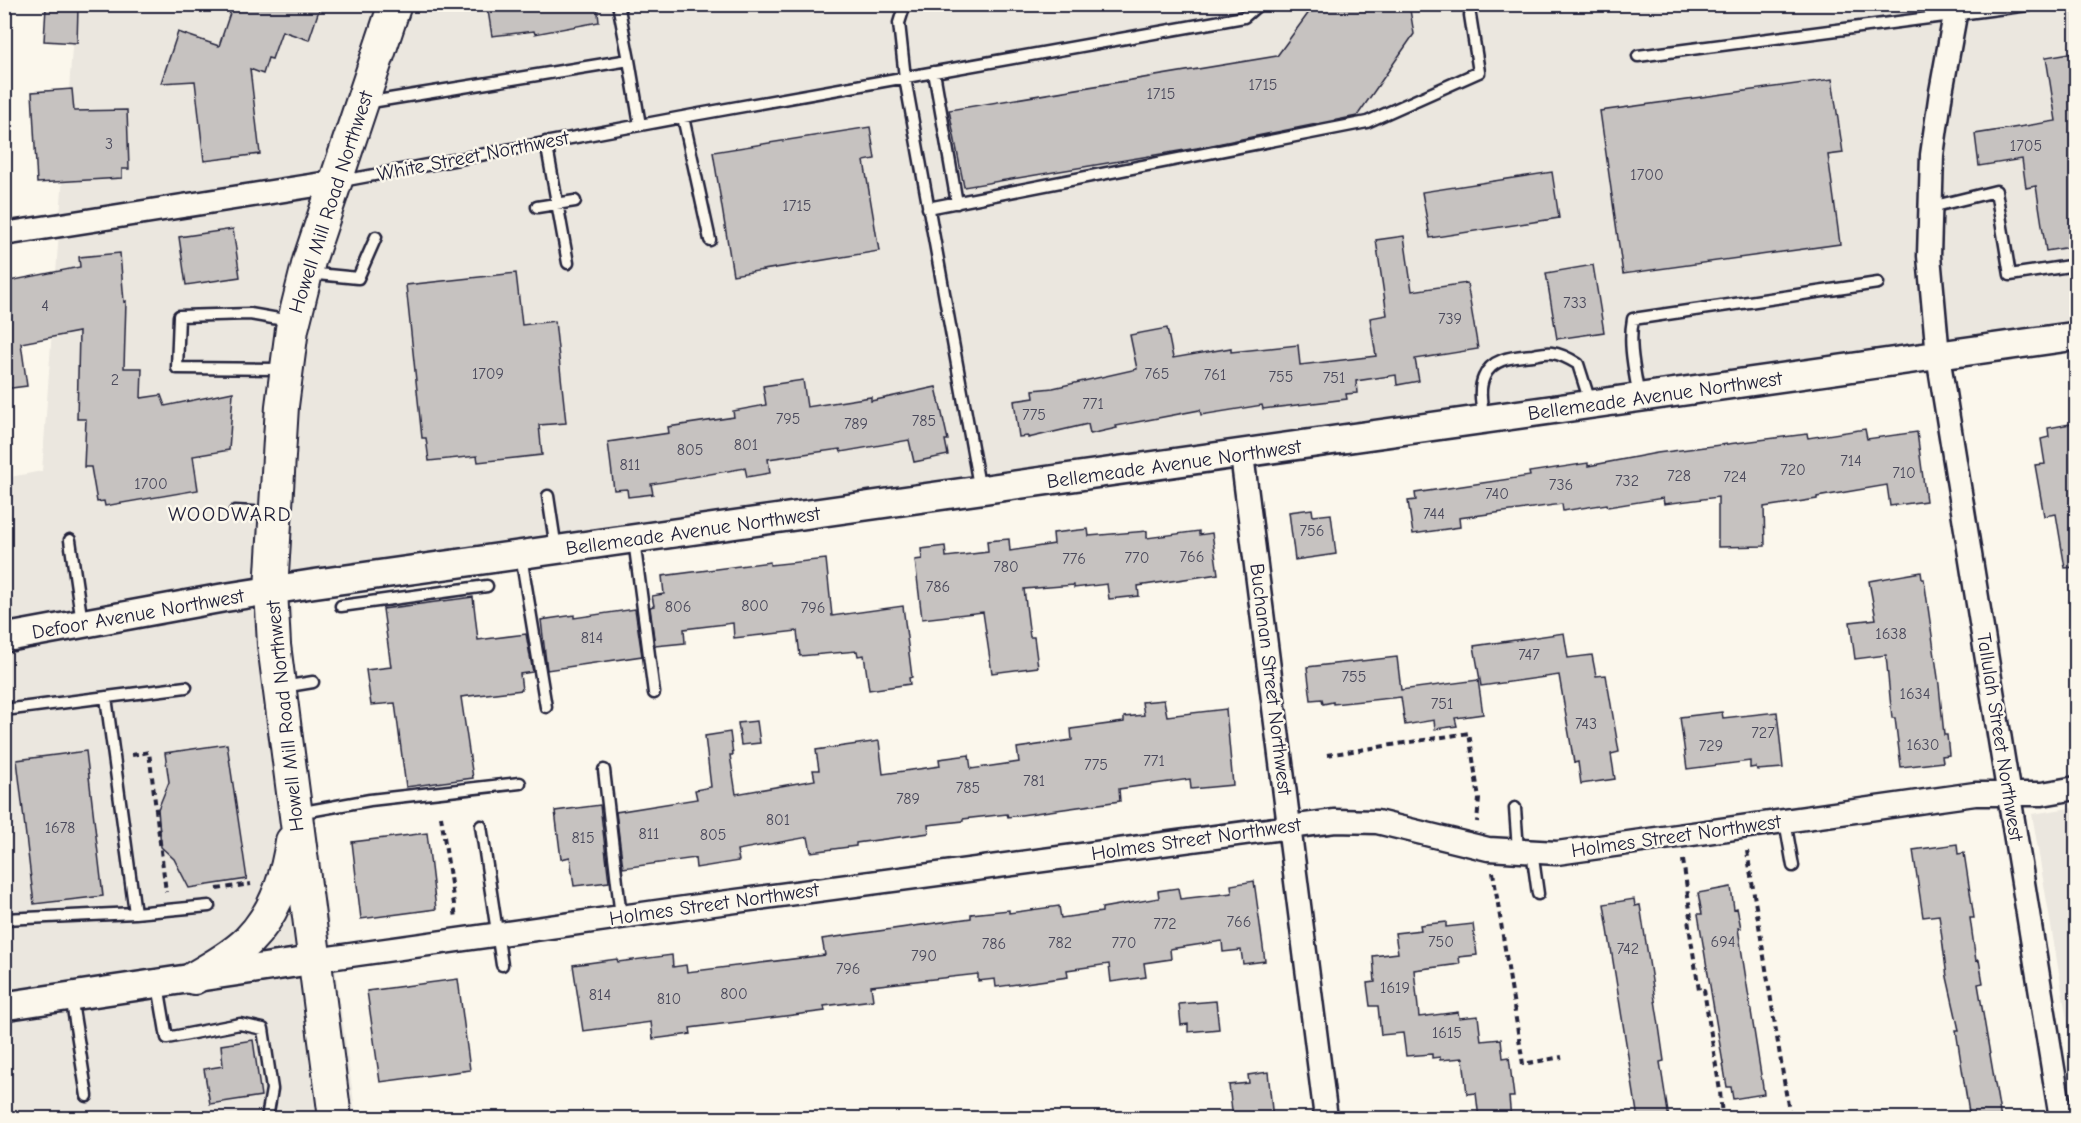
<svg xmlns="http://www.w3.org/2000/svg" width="2081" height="1123" viewBox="0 0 2081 1123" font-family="'Comic Neue',sans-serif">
<rect width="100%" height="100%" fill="#fbf7ec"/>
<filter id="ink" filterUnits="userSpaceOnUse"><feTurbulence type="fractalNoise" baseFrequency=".0167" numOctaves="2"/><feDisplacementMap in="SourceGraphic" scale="12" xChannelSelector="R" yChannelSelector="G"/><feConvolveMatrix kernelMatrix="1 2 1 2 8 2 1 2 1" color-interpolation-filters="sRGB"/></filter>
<g filter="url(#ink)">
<path fill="#ebe7df" d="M75,5H2076V321L292,585V652L356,1118H5V478L42,471Z
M2076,807V1073L2032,814Z"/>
<path fill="#c6c2c0" stroke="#22223b" stroke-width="1.5" d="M233,4H321L309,40L282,31L272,59L268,58L263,74L250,69L260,154L204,161L195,81L161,83L178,32L219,46Z
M487,4H597L599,22L535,34L534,31L492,36Z
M1315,4H1409L1414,34L1357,116L1197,148L964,187L949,110L1277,56Z
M46,7L78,8L77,43L44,41Z
M2076,52V246L2046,251L2036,186L2026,188L2022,159L1979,166L1975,134L2056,121L2046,57Z
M1832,79L1843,153L1828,155L1840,244L1623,274L1600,111Z
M72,89L74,111L127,110L129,169H122V178L37,183L32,92Z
M870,127L875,159L864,161L879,251L733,275L713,152Z
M1552,172L1559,218L1430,238L1422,192Z
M233,229L240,277L186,285L179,237Z
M1404,236L1412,291L1467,283L1478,349L1415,359L1419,381L1397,385L1396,375L1356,381L1357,393L1346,394L1347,399L1263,409L1262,405L1201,415L1200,410L1116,426L1117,428L1090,434L1088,424L1028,438V436L1019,437L1014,401L1034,398L1033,390L1053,388L1137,369L1130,335L1167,328L1173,358L1231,348V352L1298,345L1300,365L1376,356L1370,318L1387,315L1376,240Z
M120,253L124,302L126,301L124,368H142L141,398L161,395L165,406L233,392L229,450L193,456L198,490L105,506L104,501L97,502L91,467H84L86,419H77L79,332L21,343L27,386L4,389V282L80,267L79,257Z
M1593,265L1604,332L1557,339L1546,273Z
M516,273L522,325L555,321L566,423L539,425L542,455L478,462L477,456L429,461L426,438H422L406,285Z
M803,380L807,407L871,397V401L936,387L948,440H945L948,455L914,462L909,440L841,452L840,449L768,459L770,473L747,477L745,468L651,484L653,494L628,497L627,489L614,490L608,442L669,433L668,427L734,417L733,411L766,405L763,386Z
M2076,423V567L2065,568L2056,514L2044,516L2035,465L2045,464L2041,439L2049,437L2048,428Z
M1865,429L1867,439L1917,432L1926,501L1890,506L1887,485L1817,497V499L1764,507L1765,546L1718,547V497L1664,504L1663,498L1608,507L1607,504L1563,511L1562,504L1459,518L1460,527L1413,534L1408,501L1416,500L1415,493L1530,476L1529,472L1588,463V466L1657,453L1807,434L1808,438Z
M1312,509L1313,516L1331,514L1336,554L1295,560L1289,512Z
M1088,529L1089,536L1147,531V538L1199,531V535L1212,533L1218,574L1138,586L1139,596L1109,599L1107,584L1074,588V585L1024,589L1030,637H1034L1038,667L992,673L983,612L922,619L915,560L922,559L921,549L945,546L946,557L988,552L987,541L1009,539L1010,551L1054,544L1053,533Z
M826,559L832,616L903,606L912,677L909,678L910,684L869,690L864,655L858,656L857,651L800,656L797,631L734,638L733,623L684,629L685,643L655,646L650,607L654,606L652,596L664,594L662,576L770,562V565Z
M1921,572L1922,579H1924L1939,685L1944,735H1947L1949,755L1942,756L1943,762L1901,767L1895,718H1892L1886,655L1855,659L1850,622L1876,619L1869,581Z
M473,597L478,640L526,634L533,672L520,674L522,690L461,697L473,778L406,787L395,703L371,705L366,670L391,667L383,609Z
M635,609L642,656L547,670L541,620L574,615V618Z
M1564,633L1568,658L1592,655L1596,676L1606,675L1619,752L1611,754L1615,779L1581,784L1578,762L1574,763L1559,675L1481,686L1474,646Z
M1397,657L1401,690L1478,680L1483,714L1455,718L1457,726L1435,729L1434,720L1405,725L1401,697L1333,704V702L1323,704L1322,699L1311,700L1307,667Z
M1164,700L1167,716L1226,709L1233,785L1191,789L1190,779L1119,789L1120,801L1008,817L1007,814L963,819V821L928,825L929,833L856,843V846L811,852L808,837L737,850L739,861L696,868L695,858L623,868L616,812L697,799L695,790L711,787L705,736L730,732L733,755H730L736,794L815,780L813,770H819L816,750L879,741L883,774L940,766L939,759L969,755L971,769L1019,762L1017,748L1072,740L1071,729L1124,722V717L1144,715L1142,702Z
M1722,712L1723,718L1777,712L1783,768L1757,770L1756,767L1750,768V761L1687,769L1680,717Z
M757,721L760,743L741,745L738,723Z
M227,744L247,879L189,888L174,859L161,847L158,809L169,782L165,753Z
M86,751L103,896L34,904L17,760Z
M600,805L609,882L574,886L570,857L561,859L555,811Z
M427,833L436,909L361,919L352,842Z
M1957,844L1958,854L1964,853L1974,918H1970L1976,961L1979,960L1983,983L1978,984L2001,1119H1970L1960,1056L1956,1030H1959L1947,977L1939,915L1923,917L1913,850Z
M1254,881L1265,961L1243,964L1241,950L1223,952L1222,941L1170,949L1171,959L1144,963L1146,977L1111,982L1109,964L1067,970L1068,977L996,987L995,979L978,981V974L871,986L873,1000L824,1006L825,1011L690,1028L691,1034L653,1039L651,1022L583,1031L573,965L617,959L618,962L672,955L673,967L686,965L687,972L825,955L822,939L971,918V914L1009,910V913L1059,906L1061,918L1102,912V908L1159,898L1158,891L1178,888L1180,899L1232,893L1231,885Z
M1731,887L1734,909L1737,908L1741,928H1738L1764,1094L1733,1099L1731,1087H1727L1698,914H1702L1698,893Z
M1634,899L1635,906L1640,905L1658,1019L1664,1061L1660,1062L1669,1119H1638L1604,904Z
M1446,922V927L1473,924L1477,955L1459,957L1460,964L1414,970L1419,1017L1458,1012L1459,1018L1478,1016L1481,1041L1501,1039L1503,1058L1509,1057L1514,1097H1509L1511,1119H1479L1476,1093L1467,1094L1463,1058L1440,1060V1057L1432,1058V1054L1406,1056L1403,1033L1381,1035L1378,1006H1370L1367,983L1375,982L1373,956L1398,953L1395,933L1421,930L1420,925Z
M458,979L470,1070L380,1082L367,991Z
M1216,1001L1219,1029L1188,1032V1024L1181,1025L1179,1004Z
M253,1040L261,1096L210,1104L204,1069L223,1066L221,1045Z
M1268,1072L1273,1119H1233L1229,1085L1249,1083L1248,1075Z"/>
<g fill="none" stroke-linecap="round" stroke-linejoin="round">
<g stroke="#22223b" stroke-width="15">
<path id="service" d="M905,4L899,23L905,78L980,491
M1638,56L2036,4
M629,60L640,125
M934,72L957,203
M365,103L629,60L618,4
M683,117L710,240
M546,142L568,263
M342,181L699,114L1244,17L1259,4
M537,207L575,201
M1931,207L1996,191L2010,275L2076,265
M928,208L1367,122L1479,72L1470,15
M307,273L358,278L376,237
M283,369L177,368L179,316L250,314L290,321
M1639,398C1635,372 1628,345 1633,319L1878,283
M1484,420C1482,406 1478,390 1484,377C1492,357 1515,357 1533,355C1539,354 1546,352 1552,353C1561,354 1570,359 1578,364L1591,405
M548,496L556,549
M235,511L273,513
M70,540L82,623
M634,540L654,693
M521,556L546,707
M341,606L487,586
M283,687L313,682
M106,697L135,913
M4,710L186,687
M604,770L621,917
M1515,808L1518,850
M298,813L370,800L520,783
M1785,821L1793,866
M481,826L502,965
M1532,851L1538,894
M4,919L135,913L209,906
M158,985L167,1038L240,1024L263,1029L272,1089L267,1118
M71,996L87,1096"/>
</g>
<g stroke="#22223b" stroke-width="27">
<path id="minor" d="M1957,4L1941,92L1932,155L1929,256L1938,356L2061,1118
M4,234L335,182
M1242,455L1326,1118
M315,960L706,905L1335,821L1377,822L1488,849L1557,853L1975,794H2042L2076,788"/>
</g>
<g stroke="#22223b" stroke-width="32">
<path id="tertiary" d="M4,638L222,598L311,584L2076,336
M4,1006L315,960"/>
</g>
<g stroke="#22223b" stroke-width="36">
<path id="secondary" d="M194,978C212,967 232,957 248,941C274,915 287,877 292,841
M335,1118L274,645L271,590L282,406L292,329L309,261L395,4"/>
</g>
<path stroke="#22223b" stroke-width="4" stroke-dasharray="6 4.5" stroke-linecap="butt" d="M132,755L149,752L166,892
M1327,755L1469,733L1479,799L1477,822
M441,816L456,918
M1747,851L1790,1118
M1683,860L1691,917L1688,920L1699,990H1704L1720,1091L1722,1118
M1493,872L1523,1064L1562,1057
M217,889L251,884
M1754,1118L1789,1112"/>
<use href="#service" stroke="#fbf7ec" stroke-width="10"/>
<use href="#minor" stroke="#fbf7ec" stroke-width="22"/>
<use href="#tertiary" stroke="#fbf7ec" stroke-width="27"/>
<use href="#secondary" stroke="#fbf7ec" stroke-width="32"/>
</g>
</g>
<g text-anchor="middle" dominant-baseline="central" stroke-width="5" stroke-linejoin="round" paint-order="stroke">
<g font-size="16" fill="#4b4a5c">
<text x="1263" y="85">1715</text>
<text x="1161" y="94">1715</text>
<text x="109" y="144">3</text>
<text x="2026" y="146">1705</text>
<text x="1647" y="175">1700</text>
<text x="797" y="206">1715</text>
<text x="1575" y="303">733</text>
<text x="45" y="306">4</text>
<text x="1450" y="319">739</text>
<text x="488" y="374">1709</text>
<text x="1157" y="374">765</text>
<text x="1215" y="375">761</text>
<text x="1281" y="377">755</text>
<text x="1334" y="378">751</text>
<text x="115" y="380">2</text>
<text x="1093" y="404">771</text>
<text x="1034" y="415">775</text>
<text x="788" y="419">795</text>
<text x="924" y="421">785</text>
<text x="856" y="424">789</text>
<text x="746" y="445">801</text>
<text x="690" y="450">805</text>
<text x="1851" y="461">714</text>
<text x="630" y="465">811</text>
<text x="1793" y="470">720</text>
<text x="1904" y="473">710</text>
<text x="1679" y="476">728</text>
<text x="1735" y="477">724</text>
<text x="1627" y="481">732</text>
<text x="151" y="484">1700</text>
<text x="1561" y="485">736</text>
<text x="1497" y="494">740</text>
<text x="1434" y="514">744</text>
<text x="1312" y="531">756</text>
<text x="1192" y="557">766</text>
<text x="1137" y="558">770</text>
<text x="1074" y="559">776</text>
<text x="1006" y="567">780</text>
<text x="938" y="587">786</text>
<text x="755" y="606">800</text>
<text x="678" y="607">806</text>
<text x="813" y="608">796</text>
<text x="1891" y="634">1638</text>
<text x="592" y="638">814</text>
<text x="1529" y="655">747</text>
<text x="1354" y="677">755</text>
<text x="1915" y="694">1634</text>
<text x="1442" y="704">751</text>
<text x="1586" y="724">743</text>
<text x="1763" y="733">727</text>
<text x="1923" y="745">1630</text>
<text x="1711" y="746">729</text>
<text x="1154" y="761">771</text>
<text x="1096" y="765">775</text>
<text x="1034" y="781">781</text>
<text x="968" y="788">785</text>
<text x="908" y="799">789</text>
<text x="778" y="820">801</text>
<text x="60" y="828">1678</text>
<text x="649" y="834">811</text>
<text x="713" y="835">805</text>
<text x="583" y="838">815</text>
<text x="1239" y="922">766</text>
<text x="1165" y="924">772</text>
<text x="1441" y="942">750</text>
<text x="1723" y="942">694</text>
<text x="1060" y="943">782</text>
<text x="1124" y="943">770</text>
<text x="994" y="944">786</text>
<text x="1628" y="949">742</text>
<text x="924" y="956">790</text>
<text x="848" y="969">796</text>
<text x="1395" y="988">1619</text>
<text x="734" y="994">800</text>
<text x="600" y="995">814</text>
<text x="669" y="999">810</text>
<text x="1447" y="1033">1615</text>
</g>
<g font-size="20" fill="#22223b" stroke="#fbf7ec">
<text transform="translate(473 156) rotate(-11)">White Street Northwest</text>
<text transform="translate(331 202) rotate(-72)">Howell Mill Road Northwest</text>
<text transform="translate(1655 396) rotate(-8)">Bellemeade Avenue Northwest</text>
<text transform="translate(1174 464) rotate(-8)">Bellemeade Avenue Northwest</text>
<text transform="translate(693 531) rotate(-8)">Bellemeade Avenue Northwest</text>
<text transform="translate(138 614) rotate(-10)">Defoor Avenue Northwest</text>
<text transform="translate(1271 679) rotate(83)">Buchanan Street Northwest</text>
<text transform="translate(285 716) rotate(-96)">Howell Mill Road Northwest</text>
<text transform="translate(2000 737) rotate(81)">Tallulah Street Northwest</text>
<text transform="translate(1676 836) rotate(-8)">Holmes Street Northwest</text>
<text transform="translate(1196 839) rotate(-8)">Holmes Street Northwest</text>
<text transform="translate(714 904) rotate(-8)">Holmes Street Northwest</text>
</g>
<g font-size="21" letter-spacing="1.5" fill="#22223b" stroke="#fbf7ec">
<text x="230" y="514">WOODWARD</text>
</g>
</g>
<rect width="2081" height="1123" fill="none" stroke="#fbf7ec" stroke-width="24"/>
<rect x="12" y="12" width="2057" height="1099" fill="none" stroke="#22223b" stroke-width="2" filter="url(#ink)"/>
</svg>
